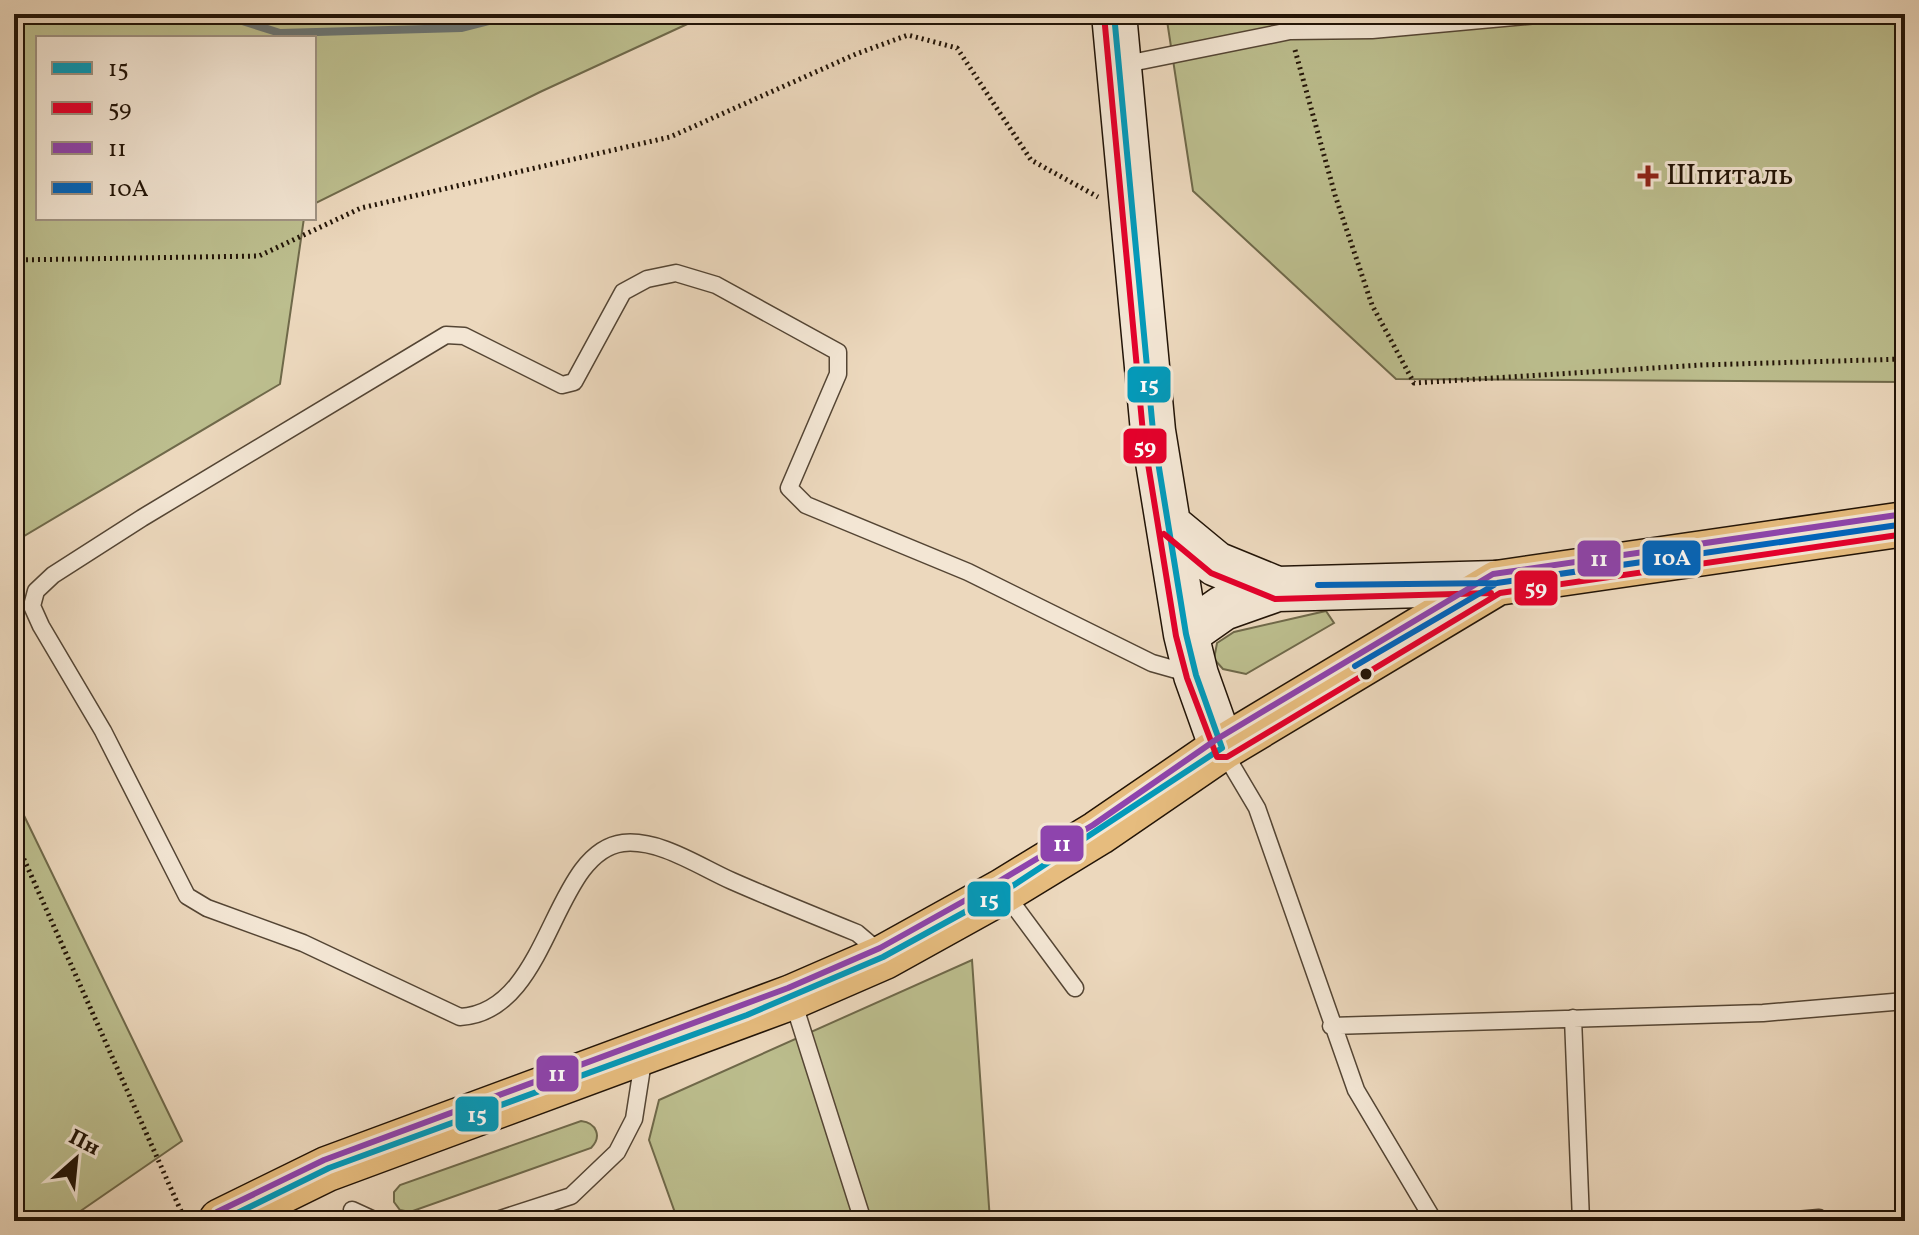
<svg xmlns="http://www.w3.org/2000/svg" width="1919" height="1235" viewBox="0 0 1919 1235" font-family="Vollkorn,serif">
<rect width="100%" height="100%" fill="#ecd8bd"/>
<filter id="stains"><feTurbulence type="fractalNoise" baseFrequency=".0025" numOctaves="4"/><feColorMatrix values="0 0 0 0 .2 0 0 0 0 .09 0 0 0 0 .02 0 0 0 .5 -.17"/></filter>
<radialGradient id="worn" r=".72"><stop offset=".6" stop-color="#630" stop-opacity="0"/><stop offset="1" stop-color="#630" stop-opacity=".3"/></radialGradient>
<path fill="#bcbe8e" stroke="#6f694a" stroke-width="2" d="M14,14H709L540,92L314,204V38H38V218H304L280,384L14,542Z
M1166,14H1905V382L1396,379L1193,191Z
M1326,611L1334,623L1246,674L1223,669L1214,659L1217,643L1234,632Z
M14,795L182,1141L66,1221H14Z
M972,960L990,1221H678L649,1140L659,1100Z
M581,1121C597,1123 602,1137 591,1148L410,1212L400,1210L394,1202V1192L400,1185Z"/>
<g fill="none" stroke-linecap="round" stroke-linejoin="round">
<path stroke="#6c7674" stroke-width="8" d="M220,14L280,33L461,28L516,14"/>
<g stroke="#544534" stroke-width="19">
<path id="lane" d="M1290,31L1372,30L1549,14
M1121,65L1290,31L1297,14
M1222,749L1257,808L1356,1090L1434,1221
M1004,892L1075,988
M883,955L857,933C815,916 773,899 732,881C700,867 660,839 623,843C551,852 551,1012 460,1017L303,943L207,908L187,896L103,731L41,626L32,606L36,591L53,575L142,518L446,335L464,336L562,385L574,382L623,292L647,279L676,273L716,285L838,352V374L789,488L806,505L968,572L1152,663L1191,674
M792,998L863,1221
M1573,1018L1581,1221
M1331,1026L1763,1013L1905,1001
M352,1210L376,1221
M494,1221L571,1196L617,1152L634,1119L644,1055
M1784,1221L1819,1218"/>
</g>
<g stroke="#221407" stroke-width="47">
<path id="secondary" d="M1114,14L1153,431L1186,634L1196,675L1222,748
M1170,526L1216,564L1277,589
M1186,634L1223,608L1277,589L1497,583"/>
</g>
<g stroke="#221407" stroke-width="47">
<path id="primary" d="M221,1221L327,1169L792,997L884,957L1003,891L1098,833L1222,748L1497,583L1905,524"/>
</g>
<path stroke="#221407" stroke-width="5" stroke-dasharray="2 4" stroke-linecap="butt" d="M1295,50L1335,195L1372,305L1414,383L1701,365L1905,359
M14,260L259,256L361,208L670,137L856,54L908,35L957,48L1031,160L1098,197
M14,837L185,1220"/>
<use href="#lane" stroke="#f3e6d4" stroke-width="16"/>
<use href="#secondary" stroke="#f3e6d4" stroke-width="44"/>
<use href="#primary" stroke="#e6bc7e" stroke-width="44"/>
<g stroke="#f3e6d4" stroke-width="12">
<path id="bus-1" d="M1114,14L1153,431L1186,634L1196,675L1222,748
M221,1221L329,1168L747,1015L883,957L1014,885L1222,748"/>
</g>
<g stroke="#f3e6d4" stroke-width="12">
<path id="bus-2" d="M1104,15L1143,433L1176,636L1187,678L1217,757H1227L1500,593L1905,534
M1164,534L1211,573L1275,599L1491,593"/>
</g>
<g stroke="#f3e6d4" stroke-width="12">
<path id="bus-3" d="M217,1212L324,1160L788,988L880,948L998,882L1093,825L1217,739L1493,574L1904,514"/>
</g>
<g stroke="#f3e6d4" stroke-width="12">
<path id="bus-4" d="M1318,585L1497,583L1905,524
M1355,666L1494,585"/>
</g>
<use href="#bus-1" stroke="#039aba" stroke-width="6"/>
<use href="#bus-2" stroke="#e4002b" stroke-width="6"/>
<use href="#bus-3" stroke="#8e44ad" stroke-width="6"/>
<use href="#bus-4" stroke="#0065bd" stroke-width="6"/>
</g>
<path fill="#8f2418" stroke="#f3e6d4" stroke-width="3" d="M1644 164h8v8h8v8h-8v8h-8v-8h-8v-8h8z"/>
<circle fill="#221407" stroke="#f3e6d4" stroke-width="3" cx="1366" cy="674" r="7"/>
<g text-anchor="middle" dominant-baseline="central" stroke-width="6" stroke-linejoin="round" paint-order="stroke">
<g font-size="30" fill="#221407" stroke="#f3e6d4" text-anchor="start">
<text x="1666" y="176">Шпиталь</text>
</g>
</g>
<g stroke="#f3e6d4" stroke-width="3">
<rect x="1126" y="365" width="46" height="39" rx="8" fill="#039aba"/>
<rect x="1122" y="427" width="46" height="38" rx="8" fill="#e4002b"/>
<rect x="1641" y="539" width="61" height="38" rx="8" fill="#0065bd"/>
<rect x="1576" y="539" width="46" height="39" rx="8" fill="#8e44ad"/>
<rect x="1513" y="569" width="46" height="38" rx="8" fill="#e4002b"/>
<rect x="1039" y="824" width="46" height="39" rx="8" fill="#8e44ad"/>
<rect x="966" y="880" width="46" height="38" rx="8" fill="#039aba"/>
<rect x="535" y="1054" width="45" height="39" rx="8" fill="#8e44ad"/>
<rect x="454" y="1095" width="46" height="38" rx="8" fill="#039aba"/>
</g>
<g font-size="22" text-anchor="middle" font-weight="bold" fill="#fff">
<text x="1149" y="392">15</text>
<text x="1145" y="454">59</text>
<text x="1672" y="565">10А</text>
<text x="1599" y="566">11</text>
<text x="1536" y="595">59</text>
<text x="1062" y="851">11</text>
<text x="989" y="907">15</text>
<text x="557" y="1081">11</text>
<text x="477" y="1122">15</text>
</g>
<rect width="1919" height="1235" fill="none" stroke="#ecd8bd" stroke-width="48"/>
<rect x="16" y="16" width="1887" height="1203" fill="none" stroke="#221407" stroke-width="4"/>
<rect x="24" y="24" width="1871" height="1187" fill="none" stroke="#221407" stroke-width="2"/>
<rect x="36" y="36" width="280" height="184" fill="#f3e6d4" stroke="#9f9282" stroke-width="2"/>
<rect x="52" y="62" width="40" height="12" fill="#039aba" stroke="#9f9282" stroke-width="2"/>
<text x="108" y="76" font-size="24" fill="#221407">15</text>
<rect x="52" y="102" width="40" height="12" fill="#e4002b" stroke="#9f9282" stroke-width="2"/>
<text x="108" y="116" font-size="24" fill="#221407">59</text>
<rect x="52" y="142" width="40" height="12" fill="#8e44ad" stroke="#9f9282" stroke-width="2"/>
<text x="108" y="156" font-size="24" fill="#221407">11</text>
<rect x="52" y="182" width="40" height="12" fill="#0065bd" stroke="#9f9282" stroke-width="2"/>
<text x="108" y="196" font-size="24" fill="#221407">10А</text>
<g transform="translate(76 1159) rotate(27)" stroke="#f3e6d4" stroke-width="6" paint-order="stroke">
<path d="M0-6L14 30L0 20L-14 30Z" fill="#221407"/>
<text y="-12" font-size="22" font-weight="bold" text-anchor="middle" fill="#221407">Пн</text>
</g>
<rect width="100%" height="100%" filter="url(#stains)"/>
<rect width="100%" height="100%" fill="url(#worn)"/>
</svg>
